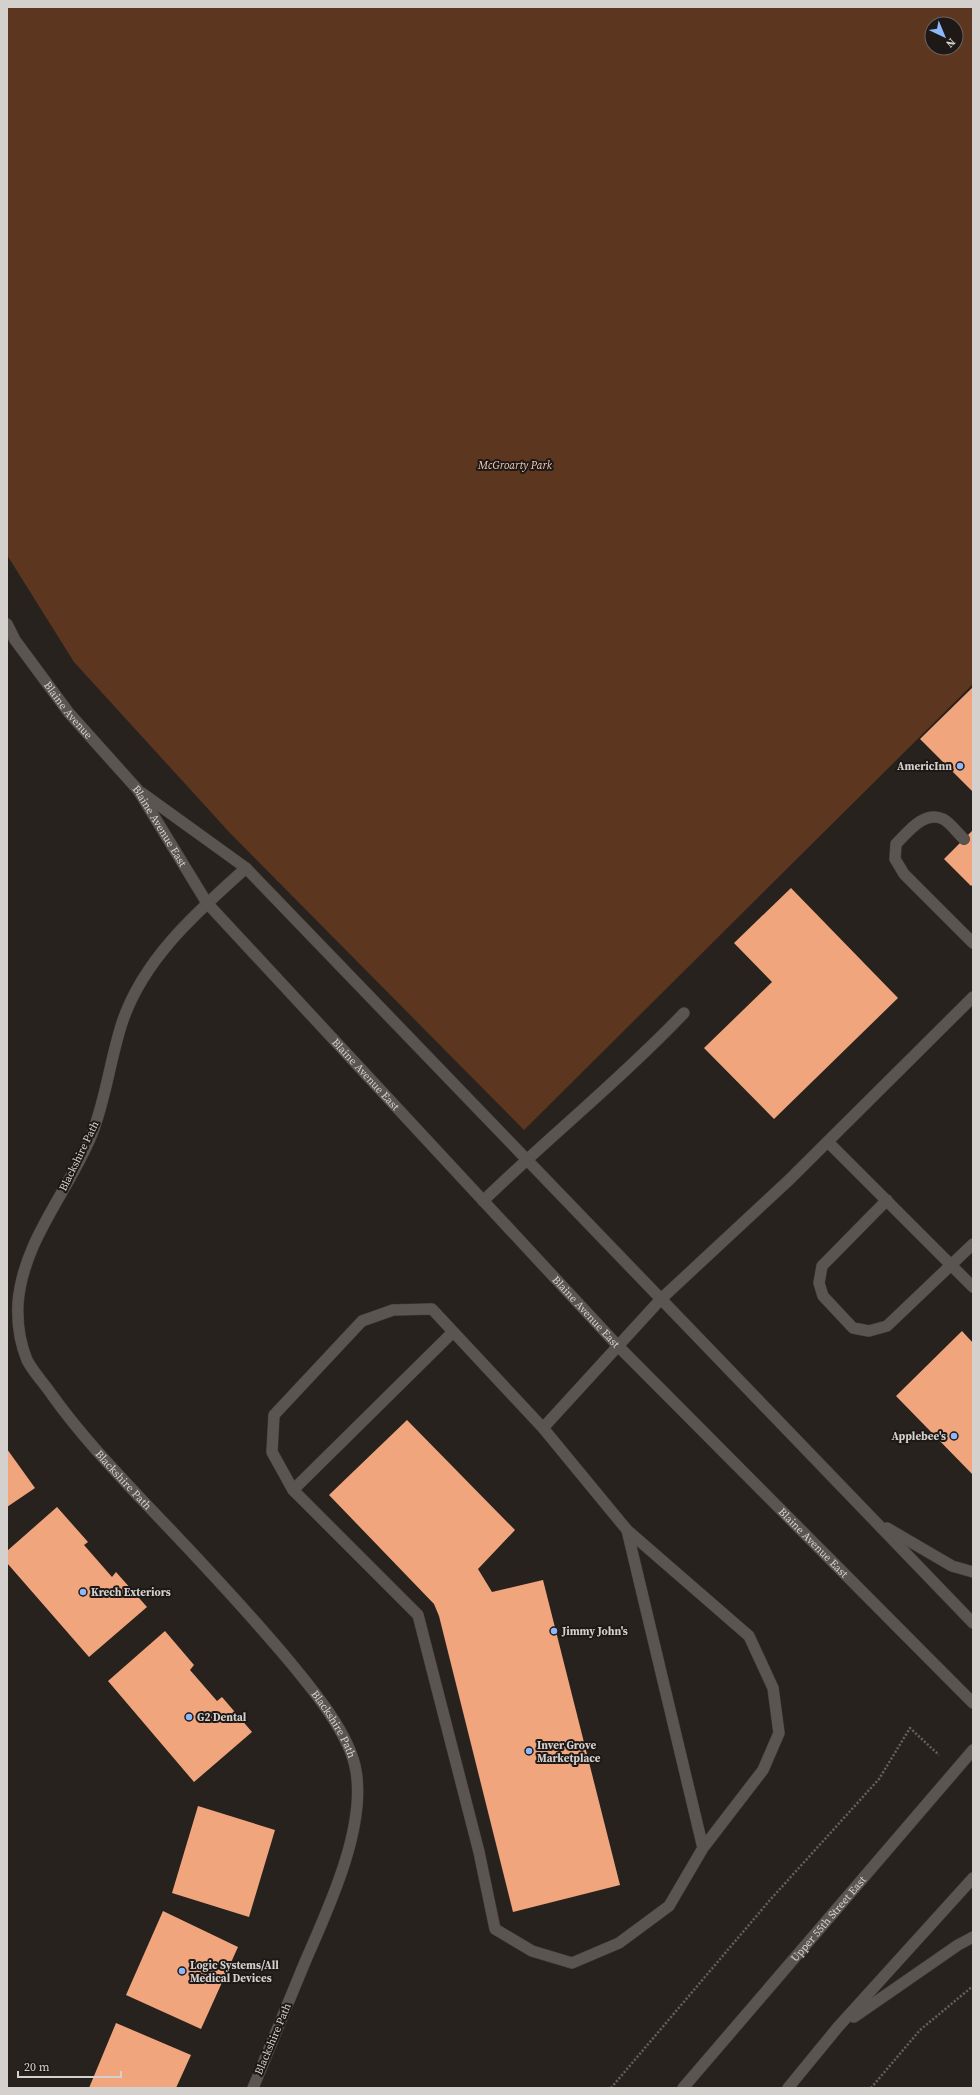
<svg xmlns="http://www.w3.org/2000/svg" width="980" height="2095" viewBox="0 0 980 2095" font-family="'Source Serif 4',serif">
<rect width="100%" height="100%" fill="#28221f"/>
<path fill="#5d3620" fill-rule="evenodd" d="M7,7H973V684L524,1130L230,833L74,662L7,555ZM932,24H956V48H932Z"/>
<path fill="#f0a57c" d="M973,687V792L920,739Z
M973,830V884L971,886L944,859Z
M791,888L898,998L774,1119L704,1048L772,982L734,943Z
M962,1331L973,1343V1475L896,1396Z
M407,1420L515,1530L478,1569L492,1592L543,1580L620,1885L513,1912L439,1616L434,1604L329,1495Z
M7,1449L35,1488L7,1507Z
M57,1507L88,1542L84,1545L112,1577L116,1572L147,1607L89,1657L7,1563V1551Z
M165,1631L194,1665L190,1670L217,1701L222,1697L252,1732L194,1782L108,1681Z
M198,1806L275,1830L249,1917L172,1893Z
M163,1911L238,1947L201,2029L126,1995Z
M116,2023L191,2055L176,2088H89Z"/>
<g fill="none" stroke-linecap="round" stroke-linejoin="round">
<g stroke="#433f3c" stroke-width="12">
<path id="service" d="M964,839C958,834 951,823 943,819C924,810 908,832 896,844L895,859L904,874L973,943
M828,1142L973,1287
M887,1200L822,1266L819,1283L823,1296L853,1328L869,1331L887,1326L973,1244
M483,1201C549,1137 620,1080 684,1013
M543,1428L627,1530L703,1848L669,1906L619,1943L572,1963L532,1951L495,1929L479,1852L418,1615L293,1490L272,1452L274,1415L362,1321L393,1310L432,1309L543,1428L661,1299L789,1180L973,997
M293,1490L453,1332
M627,1530L749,1636L773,1688L779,1733L763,1770L703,1848"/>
</g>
<g stroke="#433f3c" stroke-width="12">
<g id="minor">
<path id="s1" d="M246,868C197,912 143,959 122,1023C110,1060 106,1098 92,1134C69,1191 23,1240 18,1303C17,1322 20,1343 27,1360C33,1372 44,1383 52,1395C80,1434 112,1468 145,1503C194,1554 240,1603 285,1656C310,1686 350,1733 356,1771C366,1829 328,1909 305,1962C288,2004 270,2046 253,2088"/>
</g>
</g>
<g stroke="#433f3c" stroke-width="12">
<g id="tertiary">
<path id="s2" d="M7,624L15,640L69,713L138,790L207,903L618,1346L973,1703"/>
<path d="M142,793L246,868L973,1623"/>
<path d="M887,1528L952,1566L973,1572"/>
<path d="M854,2017L958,1945L973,1937"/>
<path id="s3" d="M683,2088L973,1750"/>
<path d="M788,2088L838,2027L973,1878"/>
</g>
</g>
<path stroke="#66605e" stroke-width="2.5" stroke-dasharray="2 2" stroke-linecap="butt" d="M611,2088L770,1900L879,1779L910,1728L939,1755
M871,2088L920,2030L973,1986"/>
<use href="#service" stroke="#5b5552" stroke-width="11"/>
<use href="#minor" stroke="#5b5552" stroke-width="11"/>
<use href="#tertiary" stroke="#5b5552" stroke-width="11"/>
</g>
<g fill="#8db9fc" stroke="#1e1916" stroke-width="1.5">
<circle cx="960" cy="766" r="4"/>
<circle cx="954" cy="1436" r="4"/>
<circle cx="83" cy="1592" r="4"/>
<circle cx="554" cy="1631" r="4"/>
<circle cx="189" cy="1717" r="4"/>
<circle cx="529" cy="1751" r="4"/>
<circle cx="182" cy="1971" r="4"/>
</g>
<g text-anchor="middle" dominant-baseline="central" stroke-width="4" stroke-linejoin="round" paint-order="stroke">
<g font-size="11" font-style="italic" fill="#f4cbb6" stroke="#1e1916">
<text x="515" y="465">McGroarty Park</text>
</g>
<g font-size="11" fill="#d4d0ce" stroke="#1e1916">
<text stroke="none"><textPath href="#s2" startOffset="106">Blaine Avenue</textPath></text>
<text stroke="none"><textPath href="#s2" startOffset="254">Blaine Avenue East</textPath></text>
<text stroke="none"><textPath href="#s2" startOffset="578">Blaine Avenue East</textPath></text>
<text transform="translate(79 1156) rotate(-64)">Blackshire Path</text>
<text stroke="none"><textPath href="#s2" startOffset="902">Blaine Avenue East</textPath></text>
<text stroke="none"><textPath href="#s1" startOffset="714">Blackshire Path</textPath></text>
<text stroke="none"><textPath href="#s2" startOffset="1226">Blaine Avenue East</textPath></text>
<text stroke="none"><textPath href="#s1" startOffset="1037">Blackshire Path</textPath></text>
<text stroke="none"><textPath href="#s3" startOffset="223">Upper 55th Street East</textPath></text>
<text transform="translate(273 2039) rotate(-67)">Blackshire Path</text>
</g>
<g font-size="11" font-weight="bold" fill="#d4d0ce" stroke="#1e1916" text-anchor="start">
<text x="952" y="766" text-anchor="end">AmericInn</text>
<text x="946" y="1436" text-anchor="end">Applebee's</text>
<text x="91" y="1592">Krech Exteriors</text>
<text x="562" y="1631">Jimmy John's</text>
<text x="197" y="1717">G2 Dental</text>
<text x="537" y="1745">Inver Grove<tspan x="537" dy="13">Marketplace</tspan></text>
<text x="190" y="1965">Logic Systems/All<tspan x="190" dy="13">Medical Devices</tspan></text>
</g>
</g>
<rect width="980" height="2095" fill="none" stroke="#d4d0ce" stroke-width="16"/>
<g transform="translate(944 36) rotate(136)"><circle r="19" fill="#1e1916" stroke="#676260"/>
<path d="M0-3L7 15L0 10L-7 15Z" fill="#8db9fc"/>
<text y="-6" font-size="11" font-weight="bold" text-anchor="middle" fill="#d4d0ce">N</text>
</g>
<path d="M18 2071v6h103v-6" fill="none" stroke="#d4d0ce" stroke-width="2"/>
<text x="24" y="2071" font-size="12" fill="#d4d0ce" stroke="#1e1916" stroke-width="3" paint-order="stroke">20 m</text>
</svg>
